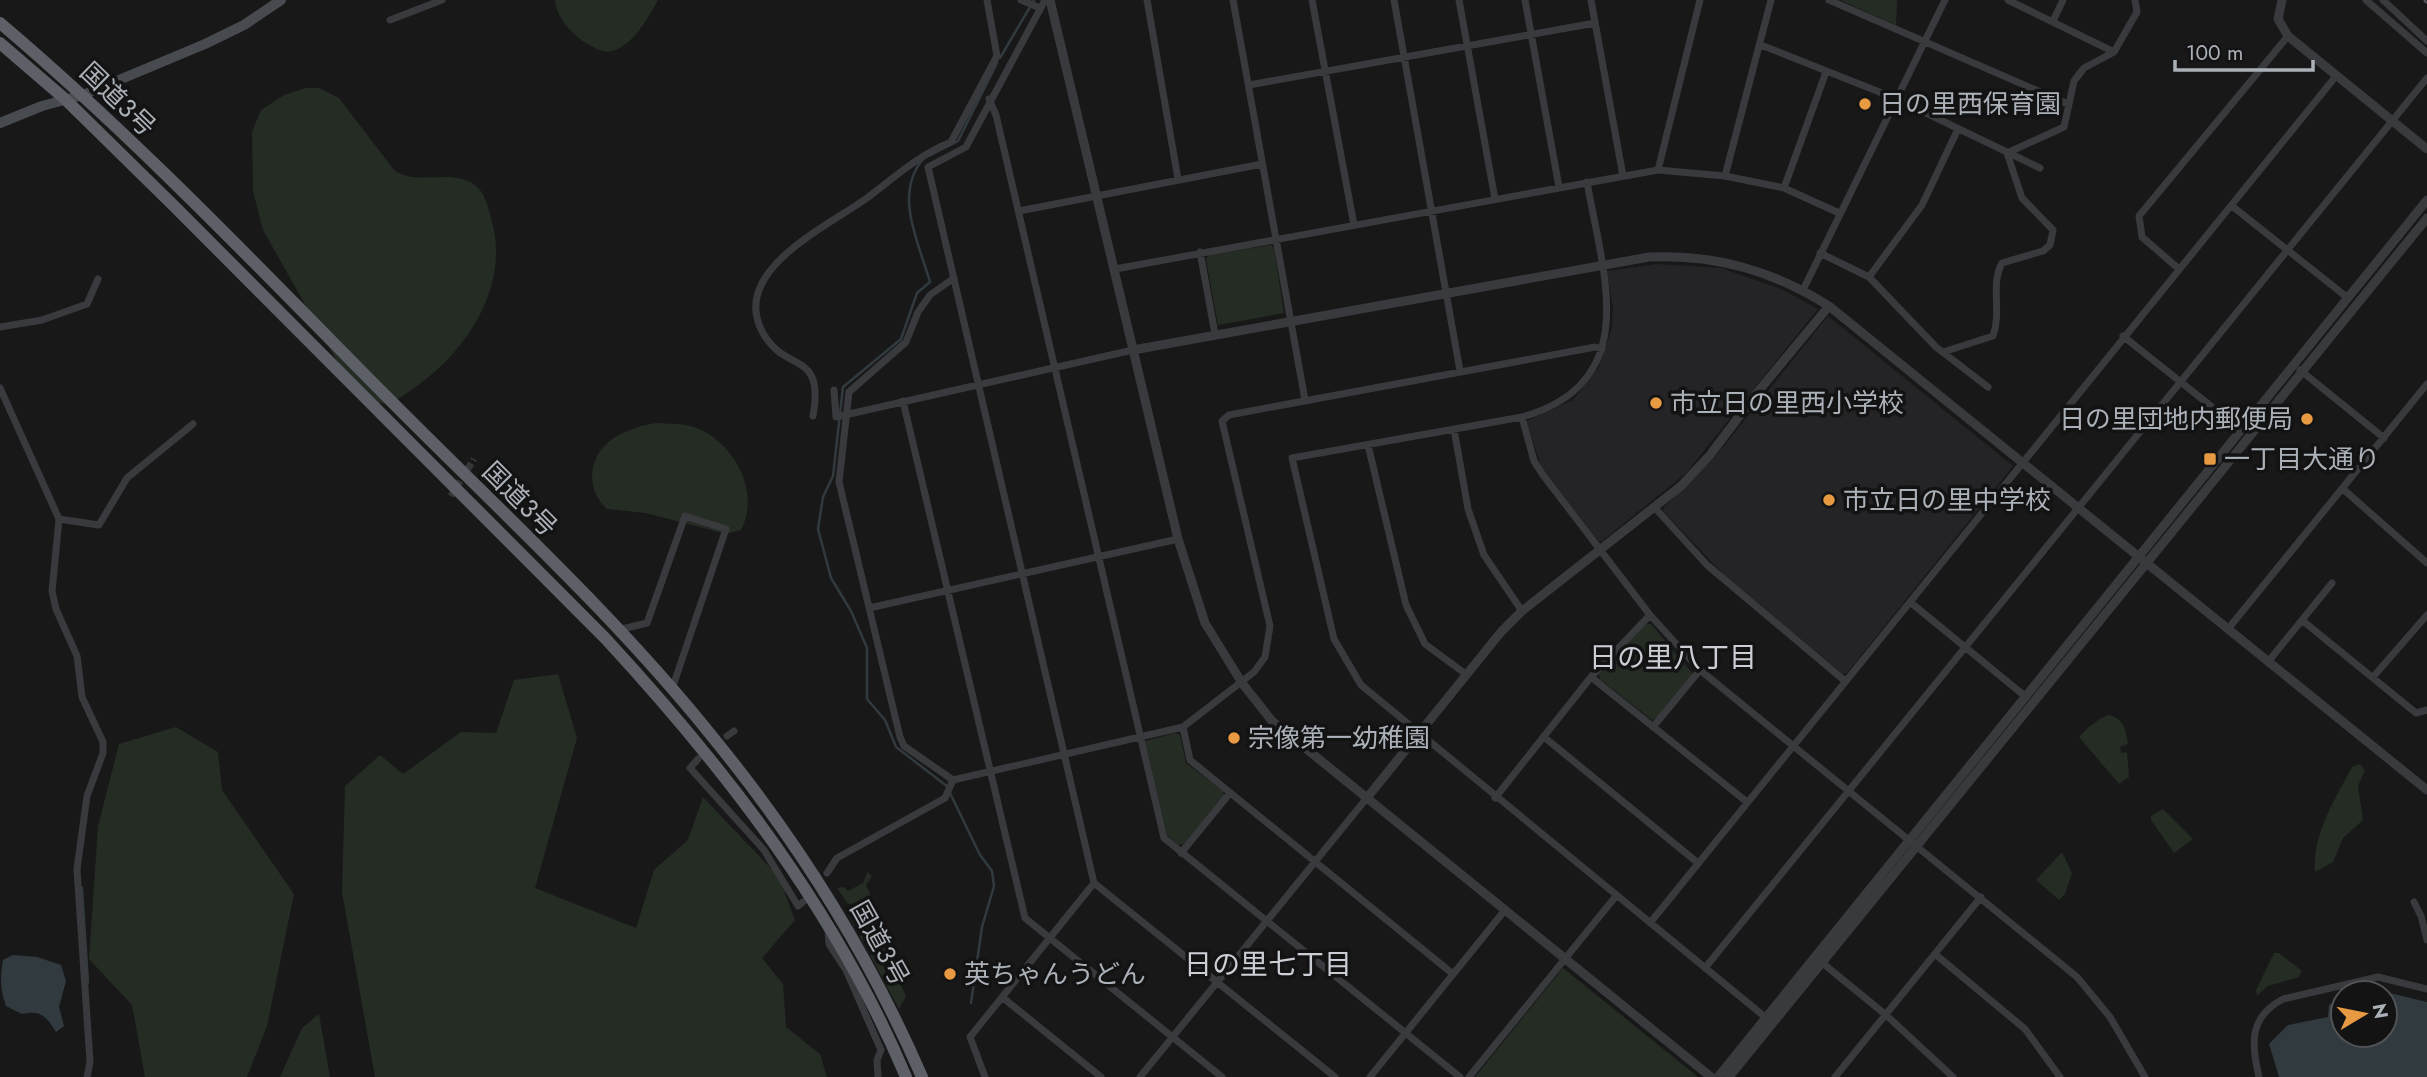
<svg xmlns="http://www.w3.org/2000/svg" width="2427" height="1077" viewBox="0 0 2427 1077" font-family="Jost,'Noto Sans JP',sans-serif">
<rect width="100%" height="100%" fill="#181819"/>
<path fill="#242426" d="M1657,264L1721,268L1781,289L1818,309L1686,473L1602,541H1598L1541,466L1527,423L1529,420L1573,400L1599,367L1612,328L1613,308L1607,271Z
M1828,316L2013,466L1847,673L1843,674L1727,578L1663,511L1664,507L1715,457Z"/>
<path fill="#242c24" d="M555,0H658C647,20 631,50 606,52C584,47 556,22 555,0Z
M1840,0H1897L1896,25Z
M306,88H319L339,98L394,170C419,188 457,165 479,189C485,195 489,209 491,218C511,283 469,349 417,386C409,391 399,400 390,403C378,406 365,397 355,393L263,230L253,191L252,132L261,110L284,95Z
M1271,245L1274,248L1284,313L1218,325L1206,259L1209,255Z
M656,423C669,424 681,423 694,427C734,441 761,492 741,530L726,534L646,513L607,509C597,500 592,489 592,475C594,441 626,428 656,423Z
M1646,624H1651L1693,674L1656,719L1652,720L1600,679L1599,674Z
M558,674L577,738L535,888L636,928L654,870L688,840L703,797L779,877L795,920L762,958L783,984L786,1027L820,1054L827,1077H375L342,892L345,786L380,755L403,774L461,732L496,733L514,680Z
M2109,715C2124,719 2126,730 2128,744L2120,747L2121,753L2127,752L2129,777L2119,784L2079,737C2086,729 2098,718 2109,715Z
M176,727L218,752L222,790L294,894L267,1026L247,1077H145L132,1005L89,959L98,826L119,744Z
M1175,733L1180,735L1186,763L1223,791L1224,796L1184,844L1178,845L1167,835L1145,741Z
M2360,764L2365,770L2358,786L2363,820L2343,838L2333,862L2315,872C2312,835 2335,799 2352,767Z
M2163,809L2193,839L2174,853L2151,820V816Z
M2062,852L2072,873L2065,894L2059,900L2036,880Z
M867,872L872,876L866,885L871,896L870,902L848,904L837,888L844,887L848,891L863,883Z
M848,914L865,918L887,930L885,950L906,996L899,1009Z
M2274,953H2279L2302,971L2299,977L2268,986L2257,996L2256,990Z
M1563,968L1698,1077H1475Z
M319,1014L330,1077H280L302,1028Z"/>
<path fill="#303a3f" d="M13,955L37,957L61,965L66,981L59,1007L64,1026L56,1032C46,1016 41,1010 22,1014L6,1006C0,990 0,977 3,960Z
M2373,989L2427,1002V1077H2279L2269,1044L2288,1025L2328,1017L2329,1005L2343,1000V1035H2385V993H2363Z"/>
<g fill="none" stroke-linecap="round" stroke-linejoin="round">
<path stroke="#303a3f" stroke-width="2.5" d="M1000,58L1034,0
M929,156L958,141L997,63
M923,159C893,195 919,243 930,282L917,293L901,339L843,387L833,476L823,497L818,529L831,578L851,611L867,648V699L885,720L896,747L948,787
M950,793L980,855L992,871L994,886L982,927L971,1003
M82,888L88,983"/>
<path stroke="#353739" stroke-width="7" stroke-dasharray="7 3.5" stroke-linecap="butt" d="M451,496L474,459"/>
<path stroke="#393a3e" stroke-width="7" d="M1021,0L1040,8
M1045,0L966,147L928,167L1094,883L1335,1077
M1147,0L1178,179
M1233,0L1305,400
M1312,0L1354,225
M1394,0L1460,371
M1459,0L1495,199
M1525,0L1559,187
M1591,0L1623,176
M1829,0L2068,104
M2008,0L2114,52
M2366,0L2427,53
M2383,0L2427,41
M390,20L442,0
M2053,21L2063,0
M1761,45L1897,99L2040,168
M1249,85L1595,23
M989,99L996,115L1164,838L1460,1077
M2007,153L2064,127L2074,81L2084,68L2114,52L2137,12L2135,0
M1658,170L1700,0
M1725,176L1771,0
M1587,182C1603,275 1644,382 1522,417L1292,458L1334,639L1361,685L1765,1017
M1784,188L1826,72
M2232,206L2348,298
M1019,211L1262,164
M1200,252L1215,334
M1820,253L1869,277L1936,347L1988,387
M1115,269L1658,170L1725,176L1784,188L1839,213
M2179,269L2142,237L2139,216L2288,36
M1869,277L1922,205L1958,129
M1803,290L1945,0
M0,327L42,320L87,304L98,279
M2123,336L2241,430
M1943,352L1993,336C2002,311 1990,285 2002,263L2043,251L2050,245L2053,230L2022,198L2007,153
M2300,370L2384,438
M0,388L59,519L52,591L56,609L77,656L82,697L103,742V753L87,796L77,869L90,1062L87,1077
M834,390L836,417L1133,350
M903,401L1025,918L1222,1077
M813,416C825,349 785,374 763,333C727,269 834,224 871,195C897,175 921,154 951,142L997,56L987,0
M1522,417L1534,461L1543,475L1650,615L1700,670L2077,977L2110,1017L2145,1077
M1454,429L1468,509L1484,555L1522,611
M1368,445L1406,605L1425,644L1467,675
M2343,489L2427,563
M1655,508L1707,565L1845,681
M59,519L99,525L127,478L193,424
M1910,602L2026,697
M869,608L1178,539
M2303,621L2416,713L2427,710
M2228,629L2427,384
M618,630L647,623L685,516L726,529L672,689
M2268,662L2332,583
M1591,677L1747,802
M2373,677L2427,615
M1183,727L1190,760L1453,974
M1653,727L1700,670
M727,736L734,731
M1544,737L1698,863
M698,759L690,768L764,850L798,906L803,902
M953,780L1183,727L1254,672L1265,657L1270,626L1222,421L1229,415L1595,347L1602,349
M953,780L904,746L900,737L839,482L849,392L906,342L918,312L930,295L954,278
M1495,798L1591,677L1650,615
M1181,853L1230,793
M827,873L837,858L945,798L953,780
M2414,902L2421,916L2427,940
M1650,923L2336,76
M828,931L829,944L846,970L881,1050L877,1060L878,1077
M1935,954L2025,1029L2060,1077
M1820,961L1886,1015L1953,1077
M1705,968L2427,78
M1002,997L1101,1077
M985,1077L970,1037L1094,883
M1140,1077L1366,799
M1370,1077L1505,910
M1469,1077L1616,896
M1835,1077L1981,897
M2259,1077C2251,1043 2249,1017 2283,999L2378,977L2427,989"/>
<path stroke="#393a3e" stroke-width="9" d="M1050,0L1178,539L1205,623L1242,683L1272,721L1711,1077
M2282,0L2278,19L2288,36L2427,149
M1133,350L1649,257C1716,254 1773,271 1829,306L2427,790
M1366,799L1501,632L1522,611L1681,486L1710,455L1756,394L1829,306
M1718,1077L2427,200
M1729,1077L2427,218"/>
<path stroke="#474a4e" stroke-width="10" d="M0,123L42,106L83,95L205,44L244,25L281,0"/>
<path stroke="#5d6066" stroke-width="12" d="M0,23C137,139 261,270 387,397C498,509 617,617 715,740C799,843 869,955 922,1077
M0,43L65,99L174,206L605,638C726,769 836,911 906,1077"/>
<path stroke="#505357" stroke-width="2.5" stroke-dasharray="9 7" stroke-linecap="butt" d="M2424,0L2427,3"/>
</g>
<g fill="#e79a42" stroke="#131314" stroke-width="2.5">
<circle cx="1865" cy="104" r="7"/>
<circle cx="1656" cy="403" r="7"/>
<circle cx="2307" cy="419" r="7"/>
<rect x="2203" y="452" width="14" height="14" rx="3.5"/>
<circle cx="1829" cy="500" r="7"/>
<circle cx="1234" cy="738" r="7"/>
<circle cx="950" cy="974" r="7"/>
</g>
<g text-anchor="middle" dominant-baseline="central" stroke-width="7" stroke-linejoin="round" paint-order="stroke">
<g font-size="26" fill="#abb1b8" stroke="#131314">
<text transform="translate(118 99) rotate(44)">国道3号</text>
<text transform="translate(520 499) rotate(45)">国道3号</text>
<text transform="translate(880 943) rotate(61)">国道3号</text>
</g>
<g font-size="26" fill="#abb1b8" stroke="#131314" text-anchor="start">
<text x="1879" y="104">日の里西保育園</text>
<text x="1670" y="403">市立日の里西小学校</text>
<text x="2293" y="419" text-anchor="end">日の里団地内郵便局</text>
<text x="2224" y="459">一丁目大通り</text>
<text x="1843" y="500">市立日の里中学校</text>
<text x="1248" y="738">宗像第一幼稚園</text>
<text x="964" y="974">英ちゃんうどん</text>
</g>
<g font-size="28" fill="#cbcfd5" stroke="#131314">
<text x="1673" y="657">日の里八丁目</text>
<text x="1268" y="964">日の里七丁目</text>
</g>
</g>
<g transform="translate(2364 1014) rotate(80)"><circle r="33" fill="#131314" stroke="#505256" stroke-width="2"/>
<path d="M0-5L12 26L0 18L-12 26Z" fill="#e79a42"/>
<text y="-10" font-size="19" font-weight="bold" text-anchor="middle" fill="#abb1b8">N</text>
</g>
<path d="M2175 60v10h138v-10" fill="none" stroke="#abb1b8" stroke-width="3.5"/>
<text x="2186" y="60" font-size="21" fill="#abb1b8" stroke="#131314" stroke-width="5" paint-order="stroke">100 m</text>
</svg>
